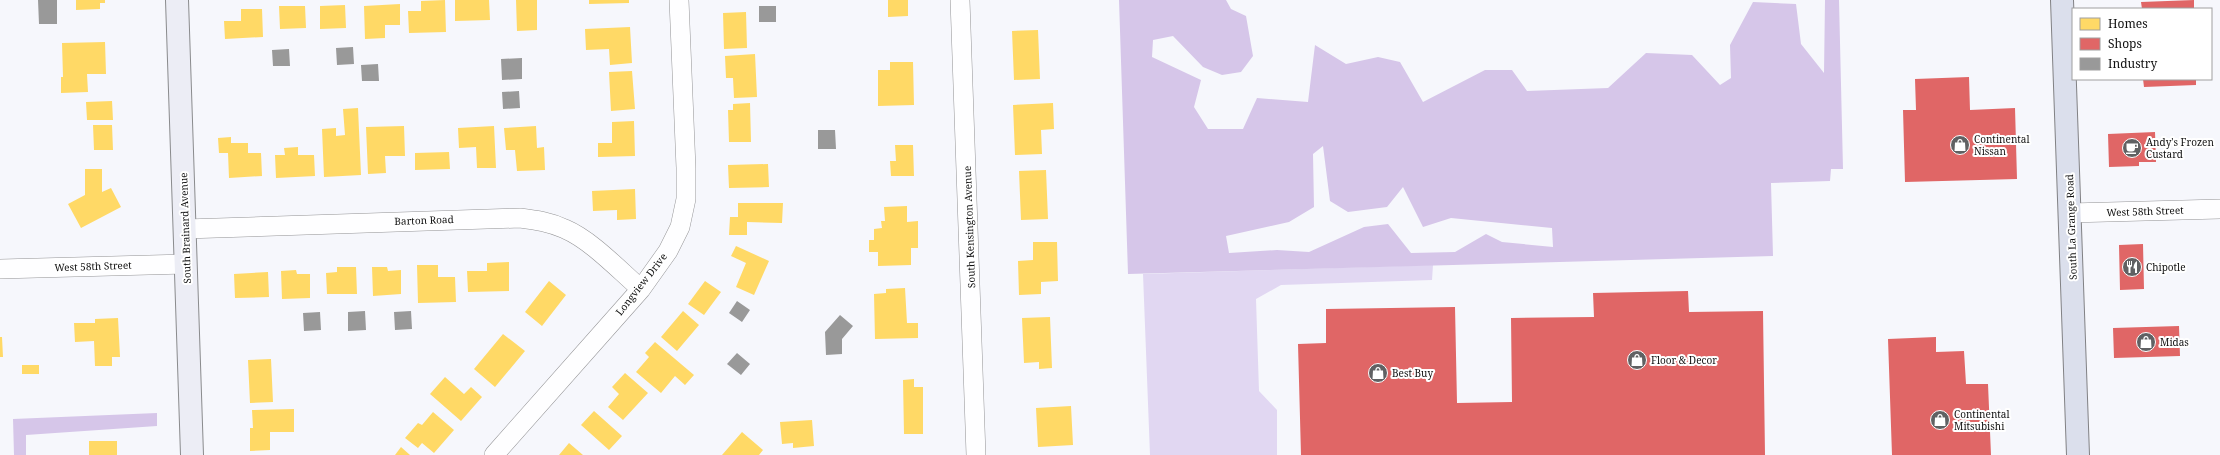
<svg xmlns="http://www.w3.org/2000/svg" width="2220" height="455" viewBox="0 0 2220 455" font-family="'Noto Serif',serif">
<rect width="100%" height="100%" fill="#f6f7fc"/>
<path fill="#e1d7f2" d="M1433,265L1432,280L1281,285L1256,299L1259,391L1277,410V455H1150L1143,274Z"/>
<path fill="#d6c6e9" fill-rule="evenodd" d="M1119,0H1226L1231,9L1246,16L1253,56L1241,72L1222,75L1203,67L1173,36L1153,40L1152,57L1201,80L1194,107L1208,129H1243L1257,98L1308,102L1315,45L1346,64L1378,57L1400,62L1423,102L1485,70H1512L1527,91L1608,88L1646,53L1692,55L1720,85L1731,78L1730,45L1753,2L1796,4L1801,44L1824,73L1825,0H1839L1843,169H1831L1830,181L1771,183L1773,256L1128,274ZM1323,146L1330,201L1348,212L1387,207L1403,187L1423,227L1451,218L1552,228L1553,247L1502,242L1486,234L1455,252L1411,253L1388,224L1364,227L1309,252L1277,250L1229,253L1226,236L1289,222L1314,207L1313,154Z
M157,413V426L26,435V455H14L13,419Z"/>
<path fill="#ffd966" d="M76,0H105V3H100V9L76,10Z
M445,0L446,32L409,33L408,11H421V1Z
M455,0H489L490,20L455,21Z
M516,0H537V30L517,31Z
M589,0H629V3L589,4Z
M888,0H908V16L888,17Z
M400,4V25H385V38L365,39L364,6Z
M345,5L346,28L320,29V6Z
M279,6H305L306,28L280,29Z
M241,9H262L263,37L225,39L224,21H241Z
M746,12L747,48L724,49L723,13Z
M630,27L632,63L610,65L609,49L586,50L585,29Z
M1038,30L1040,79L1014,80L1012,31Z
M105,42L106,74H87L88,92L61,93V77H63L62,43Z
M755,54L757,97L734,98L733,78H726L725,56Z
M890,62H913L914,105L878,106V70H890Z
M632,71L635,109L611,111L609,72Z
M112,101L113,120H87L86,102Z
M750,103L751,142H729L728,110H733V104Z
M1053,103L1054,129L1041,130L1042,154L1015,155L1013,105Z
M358,108L361,175L324,177L322,129L336,128V136L345,135L343,109Z
M634,121L635,156L598,157V143H612V122Z
M93,125H112L113,150H94Z
M404,126L405,156H385L386,173L368,174L366,127Z
M494,126L496,168H477L476,147L459,148L458,128Z
M536,126L537,148L544,147L545,170L517,171L515,150H506L504,128Z
M231,137V143H248V153H261L262,176L229,178L228,153H219L218,138Z
M895,145H913L914,176H891L890,161H896Z
M298,147V155H314L315,176L276,178L275,155H285L284,148Z
M449,152L450,169L415,170V153Z
M768,164L769,187L729,188L728,165Z
M85,169H102V192L111,188L121,207L81,228L68,204L85,195Z
M1046,170L1048,219L1021,220L1019,171Z
M635,189L636,219L617,220V210L593,211L592,191Z
M738,203H783L782,223L747,222V235H729L730,217H738Z
M907,206V222L918,221V248H911V265L878,266V252H869V240H874V229L882,228L881,221H885L884,207Z
M1033,242H1057L1058,281L1041,282V294L1019,295L1018,261L1033,260Z
M736,246L769,261L754,295L736,287L746,263L731,256Z
M509,262V291L468,292L467,271H487V263Z
M417,265H438V277H455L456,302L418,303Z
M337,267H356L357,294H327L326,273L337,272Z
M372,267H387L388,271L401,270V294L373,296Z
M296,270L297,274H310V298L282,299L281,271Z
M268,272L269,297L235,298L234,274Z
M549,281L566,295L542,326L525,312Z
M705,281L721,292L704,315L688,304Z
M905,288L907,323H918V338L875,339L874,294L886,293V289Z
M683,311L699,325L677,351L661,337Z
M1050,317L1052,368L1039,369V362L1024,363L1022,318Z
M118,318L120,357H112V366H95L94,341L75,342L74,323H95V319Z
M503,334L525,351L495,387L474,369Z
M0,337H2L3,357H0Z
M655,342L694,375L685,385L675,376L661,393L636,372L649,357L645,353Z
M271,359L273,402L250,403L248,360Z
M22,365H39V374H22Z
M625,373L648,393L623,420L608,407L619,394L612,387Z
M445,377L464,394L471,387L482,397L461,421L430,394Z
M914,379V387H923V434H904L903,380Z
M1071,406L1073,445L1038,447L1036,408Z
M294,409V432H270V450L250,451V428H253L252,410Z
M594,411L622,436L609,450L581,425Z
M433,412L454,430L434,453L422,443L418,448L405,438L418,423L422,425Z
M812,420L814,446L793,448V443L782,444L780,422Z
M742,432L763,450L759,455H722Z
M89,441H117V455H89Z
M569,443L583,455H559Z
M401,447L410,455H395Z"/>
<path fill="#e06666" d="M2194,0V9H2142L2141,2Z
M1969,77L1970,110L2015,108L2017,179L1905,182L1903,110H1916L1915,79Z
M2143,79H2196V85L2144,87Z
M2155,132L2156,162H2139V166L2109,167L2108,134Z
M2143,244L2144,289L2120,290L2119,245Z
M1688,291L1689,312L1763,311L1765,455H1301L1298,344L1326,343V309L1455,307L1457,403L1512,402L1511,318L1594,317L1593,293Z
M2179,326L2180,356L2114,358L2113,328Z
M1936,337V352L1964,351L1966,384H1988L1991,455H1892L1888,339Z"/>
<path fill="#999" d="M38,0H57V24H39Z
M759,6H776V22H759Z
M353,47L354,64L337,65L336,48Z
M289,49L290,66H273L272,50Z
M522,58V79L502,80L501,59Z
M378,64L379,81H362L361,65Z
M519,91L520,108L503,109L502,92Z
M818,130H835L836,149H818Z
M737,301L750,310L742,322L729,313Z
M365,311L366,330L348,331V312Z
M411,311L412,329L395,330L394,312Z
M320,312L321,330L304,331L303,313Z
M840,315L853,326L842,339V354L826,355L825,332Z
M737,353L750,364L741,375L727,364Z"/>
<g fill="none" stroke-linecap="round" stroke-linejoin="round">
<g stroke="#949496" stroke-width="20">
<path id="street" d="M960,0L976,455
M2070,213L2220,209
M185,229L520,218C536,220 550,222 565,229C591,240 619,270 641,289
M0,269L186,264
M494,455L641,289L668,251L680,227L686,199V168L679,0"/>
</g>
<g stroke="#8a8b8d" stroke-width="24">
<path id="secondary" d="M177,0L192,455"/>
</g>
<g stroke="#818184" stroke-width="24">
<path id="primary" d="M2062,0L2078,455"/>
</g>
<use href="#street" stroke="#fefeff" stroke-width="19"/>
<use href="#secondary" stroke="#ecedf5" stroke-width="22"/>
<use href="#primary" stroke="#dbdfec" stroke-width="22"/>
</g>
<defs>
<g id="shop-disc" transform="scale(1)"><circle r="9.5" fill="#606163" stroke="#fff"/><path d="M-5-2.5h2.3a2.7 3.5 0 0 1 5.4 0H5L5.5 6h-11ZM-1.5-2.5h3a1.5 2.3 0 0 0-3 0Z" fill="#fff"/></g>
<g id="cafe-disc" transform="scale(1)"><circle r="9.5" fill="#606163" stroke="#fff"/><path d="M-5.5-4.5H6V0H3Q3 3.5 0 3.5H-2.5Q-5.5 3.5-5.5 0ZM3-3.2v2h1.7v-2ZM-6 4.5H4V6H-6Z" fill="#fff"/></g>
<g id="restaurant-disc" transform="scale(1)"><circle r="9.5" fill="#606163" stroke="#fff"/><path d="M-5-6h1v4h1v-4h1v4h1v-4h1v5L-1.5 .5V6h-2V.5L-5-1ZM5-6V6H3V1.5H1.5Q1.5-4 5-6Z" fill="#fff"/></g>
</defs>
<g fill-rule="evenodd">
<use href="#shop-disc" x="1960" y="145"/>
<use href="#cafe-disc" x="2132" y="148"/>
<use href="#restaurant-disc" x="2132" y="267"/>
<use href="#shop-disc" x="2146" y="342"/>
<use href="#shop-disc" x="1637" y="360"/>
<use href="#shop-disc" x="1378" y="373"/>
<use href="#shop-disc" x="1940" y="420"/>
</g>
<g text-anchor="middle" dominant-baseline="central" stroke-width="4" stroke-linejoin="round" paint-order="stroke">
<g font-size="10" fill="#101010" stroke="#fff" text-anchor="start">
<text x="1974" y="139">Continental<tspan x="1974" dy="12">Nissan</tspan></text>
<text x="2146" y="142">Andy's Frozen<tspan x="2146" dy="12">Custard</tspan></text>
<text x="2146" y="267">Chipotle</text>
<text x="2160" y="342">Midas</text>
<text x="1651" y="360">Floor &amp; Decor</text>
<text x="1392" y="373">Best Buy</text>
<text x="1954" y="414">Continental<tspan x="1954" dy="12">Mitsubishi</tspan></text>
</g>
<g font-size="10" fill="#101010" stroke="#fff">
<text transform="translate(2145 211) rotate(-2)">West 58th Street</text>
<text transform="translate(424 220) rotate(-2)">Barton Road</text>
<text transform="translate(969 227) rotate(-92)">South Kensington Avenue</text>
<text transform="translate(2071 227) rotate(-92)">South La Grange Road</text>
<text transform="translate(185 228) rotate(-92)">South Brainard Avenue</text>
<text transform="translate(93 266) rotate(-2)">West 58th Street</text>
<text transform="translate(641 284) rotate(-52)">Longview Drive</text>
</g>
</g>
<rect x="2072" y="8" width="140" height="72" fill="#ffffff" stroke="#9f9f9f"/>
<rect x="2080" y="18" width="20" height="12" fill="#ffd966" stroke="#9f9f9f"/>
<text x="2108" y="28" font-size="12" fill="#101010">Homes</text>
<rect x="2080" y="38" width="20" height="12" fill="#e06666" stroke="#9f9f9f"/>
<text x="2108" y="48" font-size="12" fill="#101010">Shops</text>
<rect x="2080" y="58" width="20" height="12" fill="#999999" stroke="#9f9f9f"/>
<text x="2108" y="68" font-size="12" fill="#101010">Industry</text>
</svg>
